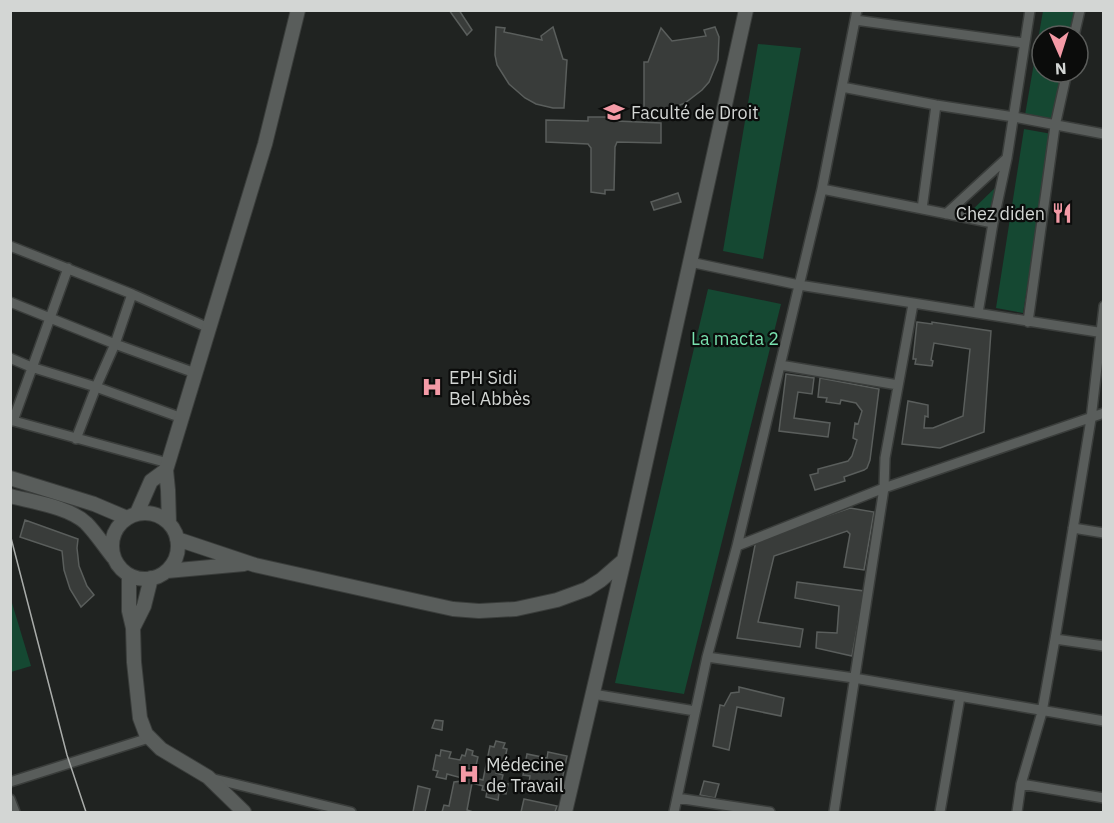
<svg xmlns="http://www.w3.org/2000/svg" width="1114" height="823" viewBox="0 0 1114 823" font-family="'IBM Plex Sans',sans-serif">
<rect width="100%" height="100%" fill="#202321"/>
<path fill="#154832" d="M1043,11H1074L1070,36H1042V72H1064L1055,120L1025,115Z
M758,44L801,48L763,259L723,251Z
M1024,129L1052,134L1023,313L996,308Z
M997,186L993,219L968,214Z
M708,289L781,304L684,694L615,683Z
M11,603H12L31,666L11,672Z"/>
<path fill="#393c3a" stroke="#5a5e5c" stroke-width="1.5" d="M449,10H459L472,30L467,35Z
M496,27L505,28L504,32L542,40L541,36L553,27L563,59L567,60L564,108H553L536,104L525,98L509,84L497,65L495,55Z
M715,27L719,37L718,60L709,82L702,90L685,103L675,107L654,112L644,108V62H648L661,28L672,41L706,36L704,30Z
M588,117H617V121L661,123V143L617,142L615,147L614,190H605V194L591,192V148L588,144L546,142V120L588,121Z
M678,193L681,202L654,210L651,202Z
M917,322L932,324V322L991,331L984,432L940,448L902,444L908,401L928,405V417L925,416L924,428H933L963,416L970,349L934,343L931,360L933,361L932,366L915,364L916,359H913Z
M786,374L814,378L812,394L798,392L794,418L830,423L828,437L779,431Z
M820,378L879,389L870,460L867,468L864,470L844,477L845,481L815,490L810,475L818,473V469L848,461L852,456L857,440L853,438L855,423L858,424L862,411L856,403L841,400L840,404L826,402L827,398L818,397Z
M850,508L874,512L864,570L844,567L850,534L847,531L774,556L758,622L803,629L800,647L737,638L756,540Z
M25,520L78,539L77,548L79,566L87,586L94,595L81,607L70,589L64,570L62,551L20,537Z
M797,582L864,591L852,656L816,648L817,632L837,633L839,606L795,598Z
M739,687L784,698L781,716L737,707L729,750L713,746L720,705L724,706L731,693L739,692Z
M435,720L443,721L442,730L432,728Z
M496,741L505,743L503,748L507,749L502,772L497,771L496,773L503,775L501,783L508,784L506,794L499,793L498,800L486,797L487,791L482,790L483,786L472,783L467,810L473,812H442L444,805L449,806L454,782L462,781V778L447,774L446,779L436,777L438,771L433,770L436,755L440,756L441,750L451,752L449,758L460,760L462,755L465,756L467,749L473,751L472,755L478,757L475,770L469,769L467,776L483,780L490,746L494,747Z
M548,752L567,756L560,790L529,783L530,776L523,775L527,754L547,758Z
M704,781L719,784L715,798L700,795Z
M418,786L430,789L425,812H413Z
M524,799L557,806L555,812H521Z"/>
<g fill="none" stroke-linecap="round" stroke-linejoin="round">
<g stroke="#3a3d3b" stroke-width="12">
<path id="minor" d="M855,20L1024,43
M1074,36L1080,10
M842,87L936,105L1014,117L1104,134
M822,189L993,223
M922,209L936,105
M946,214L1007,158
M10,246L132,294L209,328
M690,262L799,285L1104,333
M10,302L115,344L195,373
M913,304L885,458L884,488L1104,413
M978,313L993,223L1007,158L1030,10
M1028,322L1055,126L1067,72
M10,358L31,367L96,387L115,344L132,294
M780,365L898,385
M10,420L168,463
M13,421L68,268
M76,439L96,387L182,418
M1073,528L1104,533
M737,546L822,189L857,10
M1055,639L1104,646
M707,657L737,546L884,488
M593,694L695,711
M210,778L351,812
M10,782L149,738
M1021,784L1104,798
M677,798L770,812
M10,799L15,812
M674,812L707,657L854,678L1104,721
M834,812L884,488
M940,812L960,697
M1017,812L1021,784L1042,712L1055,639L1091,419L1104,306"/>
</g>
<g stroke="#3a3d3b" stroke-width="16">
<path id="secondary" d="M10,478L94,504L127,518
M10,496C33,502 69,507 86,523C96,533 104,546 113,557
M112 546a33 33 0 1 1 66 0a33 33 0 1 1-66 0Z
M137,513L151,481L166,470
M169,523L168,490L166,470L265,144L298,10
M177,539L255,565L421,602L453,609L479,611L516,609L557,600L587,589L601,580L624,560L746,10
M167,571L244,564
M129,575V611L133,628L134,662L140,718L146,734L161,749L208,777L244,812
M133,628L144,606L151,578
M565,812L624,560"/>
</g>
<use href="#minor" stroke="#595d5b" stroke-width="9"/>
<use href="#secondary" stroke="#595d5b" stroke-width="14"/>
<path stroke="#a9acaa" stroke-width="1.5" d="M10,534L67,755L86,812"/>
</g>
<defs>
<g id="university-bare" transform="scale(1.62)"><path d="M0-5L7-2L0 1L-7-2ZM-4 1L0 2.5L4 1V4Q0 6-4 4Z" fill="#f49aa6" stroke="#0b0c0b" stroke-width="2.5" paint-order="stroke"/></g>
<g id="restaurant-bare" transform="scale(1.62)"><path d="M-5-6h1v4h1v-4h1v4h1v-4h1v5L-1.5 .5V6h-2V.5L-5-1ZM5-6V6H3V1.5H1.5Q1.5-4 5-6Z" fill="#f49aa6" stroke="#0b0c0b" stroke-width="2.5" paint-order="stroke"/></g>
<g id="hospital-bare" transform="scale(1.62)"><path d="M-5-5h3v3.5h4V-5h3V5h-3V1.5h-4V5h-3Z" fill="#f49aa6" stroke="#0b0c0b" stroke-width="2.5" paint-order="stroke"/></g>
</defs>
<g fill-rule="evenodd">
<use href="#university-bare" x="614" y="112"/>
<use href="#restaurant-bare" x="1062" y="213"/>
<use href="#hospital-bare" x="432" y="387"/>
<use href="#hospital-bare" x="469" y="774"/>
</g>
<g text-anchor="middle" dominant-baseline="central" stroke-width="4.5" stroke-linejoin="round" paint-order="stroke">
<g font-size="18" fill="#d3d6d4" stroke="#0b0c0b" text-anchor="start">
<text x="631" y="112">Faculté de Droit</text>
<text x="1045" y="213" text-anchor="end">Chez diden</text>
<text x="449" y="377">EPH Sidi<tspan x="449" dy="21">Bel Abbès</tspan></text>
<text x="486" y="764">Médecine<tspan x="486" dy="21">de Travail</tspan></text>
</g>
<g font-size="18" fill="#79e2af" stroke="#0b0c0b">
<text x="735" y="338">La macta 2</text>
</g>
</g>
<rect width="1114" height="823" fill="none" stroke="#d3d6d4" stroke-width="24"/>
<g transform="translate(1060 54) rotate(177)"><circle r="28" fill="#0b0c0b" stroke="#5b5d5b" stroke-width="1.5"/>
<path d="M0-4.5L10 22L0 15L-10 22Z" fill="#f49aa6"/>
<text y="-9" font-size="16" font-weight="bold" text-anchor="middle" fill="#d3d6d4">N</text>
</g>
</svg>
